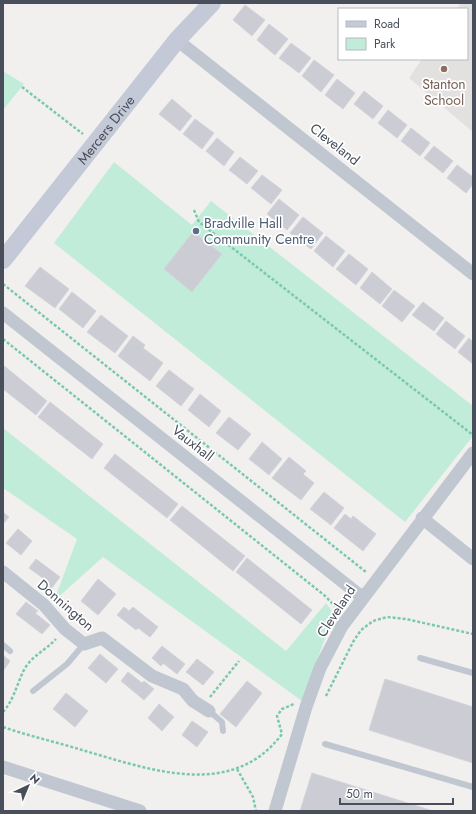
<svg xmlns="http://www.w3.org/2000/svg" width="476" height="814" viewBox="0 0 476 814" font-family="Jost,sans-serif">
<rect width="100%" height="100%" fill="#f1f0ef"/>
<path fill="#e2e1e0" d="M461,3H473V132L409,78L422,59H467V9H457Z"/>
<path fill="#c1ecda" d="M3,71L24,84L3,110Z
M114,162L192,225L211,201L473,406V436L405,522L54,243Z
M3,428L286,651L326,603L334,614L302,701L103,557L54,601L77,539L3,488Z"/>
<path fill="#cccdd4" stroke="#d3d4da" d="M245,5L265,20L252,36L233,20Z
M269,24L288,39L275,55L257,40Z
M291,43L311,58L299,73L279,58Z
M314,60L334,75L321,92L302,76Z
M337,79L355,93L343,109L325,95Z
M364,91L383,106L373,119L354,104Z
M172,99L192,116L180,131L159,114Z
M388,110L407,125L397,138L378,123Z
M195,119L214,133L202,149L183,134Z
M411,128L430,143L420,156L401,141Z
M217,138L234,152L224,166L206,151Z
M434,146L453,161L443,173L424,158Z
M240,157L258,171L247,184L229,170Z
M457,165L473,177V184L466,193L447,178Z
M262,175L282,190L271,204L251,188Z
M279,199L299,215L287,230L267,214Z
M303,217L323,233L311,249L290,233Z
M193,232L222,254L192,292L164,269Z
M326,236L345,251L333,267L314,251Z
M349,254L368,269L356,285L336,269Z
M40,267L69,289L55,308L25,286Z
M372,272L392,289L380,304L360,288Z
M394,290L415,306L402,322L382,306Z
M72,292L96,311L83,328L59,309Z
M423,302L444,318L434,331L412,315Z
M101,315L128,336L115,353L87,332Z
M446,321L465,336L455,349L436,334Z
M133,336L145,345L143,348L163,363L150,381L118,356Z
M469,338L473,342V364L458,352Z
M3,365L47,401L36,415L3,389Z
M169,370L194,389L181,406L156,386Z
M200,394L221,411L209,427L188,410Z
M50,402L103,444L92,459L38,417Z
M229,417L251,434L238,450L216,433Z
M262,442L282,459L269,475L249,459Z
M115,454L178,504L167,518L104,468Z
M289,457L306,471L303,474L314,483L301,500L272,478Z
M324,492L344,508L331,525L310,509Z
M182,506L245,556L233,571L170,520Z
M3,512L9,517L3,524Z
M345,514L351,519L353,516L376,534L363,551L334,528Z
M18,529L32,541L21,555L6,543Z
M247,558L312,610L301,624L236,572Z
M36,559L60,577L51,589L42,582L44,579L29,568Z
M98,579L116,594L98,615L81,601Z
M26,602L38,611L35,613L50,625L42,634L16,614Z
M124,607L129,611L133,607L158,627L150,637L138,628L136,630L117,615Z
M162,646L185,664L177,674L163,663L161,666L152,658Z
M100,654L118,669L106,683L88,668Z
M3,655L10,661L3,671Z
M197,659L214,672L203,685L186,672Z
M128,672L142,683L144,681L154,689L144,700L121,681Z
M385,679L473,707V763L369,730Z
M247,681L262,693L236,727L220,714Z
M66,693L88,711L75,727L53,709Z
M159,704L174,717L162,731L148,718Z
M192,721L208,732L197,747L182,735Z
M312,773L433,811H300Z"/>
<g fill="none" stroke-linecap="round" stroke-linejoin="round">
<path stroke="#7bc8b0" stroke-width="2.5" stroke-dasharray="3 2" stroke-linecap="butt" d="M22,87L83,134
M194,210L199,222L473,435
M3,284L366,572
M3,339L324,595L338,609
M326,696L353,642L361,630L373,621L387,617L406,619L473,634
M210,697L239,661
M3,712C14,700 17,683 25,668C33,655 46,650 56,639
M3,727C29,736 56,742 82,750C148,769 232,801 282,734L277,716L282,709L294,704
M237,769L253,797L256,811"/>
<path stroke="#c1c7d0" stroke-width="6" d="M3,645L10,651
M420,658L473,673
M33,691L67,664L84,644
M209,711L222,722L223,731
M325,744L473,787"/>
<path stroke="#c1c7d0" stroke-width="13" d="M177,40L473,274
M3,313L362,597
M422,518L473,559
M3,572L44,605L65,629L84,644L102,638L152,676L183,689L193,701L209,711
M3,767L140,811
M275,811L306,707L320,668L342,626L473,453"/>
<path stroke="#c3c9d6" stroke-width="18" id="s1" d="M3,260L177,40L212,3"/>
</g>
<circle fill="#8d6e63" stroke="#fff" stroke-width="1.5" cx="444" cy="69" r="4"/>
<circle fill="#5c6f8a" stroke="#fff" stroke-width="1.5" cx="196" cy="231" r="4"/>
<g text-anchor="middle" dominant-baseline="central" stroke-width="3.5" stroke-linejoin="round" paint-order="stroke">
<g font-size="14" fill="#785e54" stroke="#fff">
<text x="444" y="84">Stanton<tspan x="444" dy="16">School</tspan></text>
</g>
<g font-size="14" fill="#484f5b" stroke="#fff">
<text stroke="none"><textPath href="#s1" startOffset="166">Mercers Drive</textPath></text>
<text transform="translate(335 144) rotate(38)">Cleveland</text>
<text transform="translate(193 443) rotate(38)">Vauxhall</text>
<text transform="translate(66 605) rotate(41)">Donnington</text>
<text transform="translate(336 611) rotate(-57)">Cleveland</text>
</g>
<g font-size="14" fill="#4e5e75" stroke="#fff" text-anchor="start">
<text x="204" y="223">Bradville Hall<tspan x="204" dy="16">Community Centre</tspan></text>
</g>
</g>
<rect width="476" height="814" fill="none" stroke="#484f5b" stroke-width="8"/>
<rect x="338" y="8" width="130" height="52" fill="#ffffff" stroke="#b6b9bd"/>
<rect x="346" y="21" width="20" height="6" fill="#c3c9d6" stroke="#b6b9bd"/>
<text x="374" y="28" font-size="12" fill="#484f5b">Road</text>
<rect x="346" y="38" width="20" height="12" fill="#c1ecda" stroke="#b6b9bd"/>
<text x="374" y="48" font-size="12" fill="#484f5b">Park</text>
<g transform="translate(28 786) rotate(44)" stroke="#ffffff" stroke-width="3" paint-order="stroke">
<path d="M0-3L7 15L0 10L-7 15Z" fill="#484f5b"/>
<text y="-6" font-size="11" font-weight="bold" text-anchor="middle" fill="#484f5b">N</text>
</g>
<path d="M340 798v6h113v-6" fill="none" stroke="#484f5b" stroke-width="2"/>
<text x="346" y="798" font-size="12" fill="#484f5b" stroke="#ffffff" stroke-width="3" paint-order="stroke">50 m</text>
</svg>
